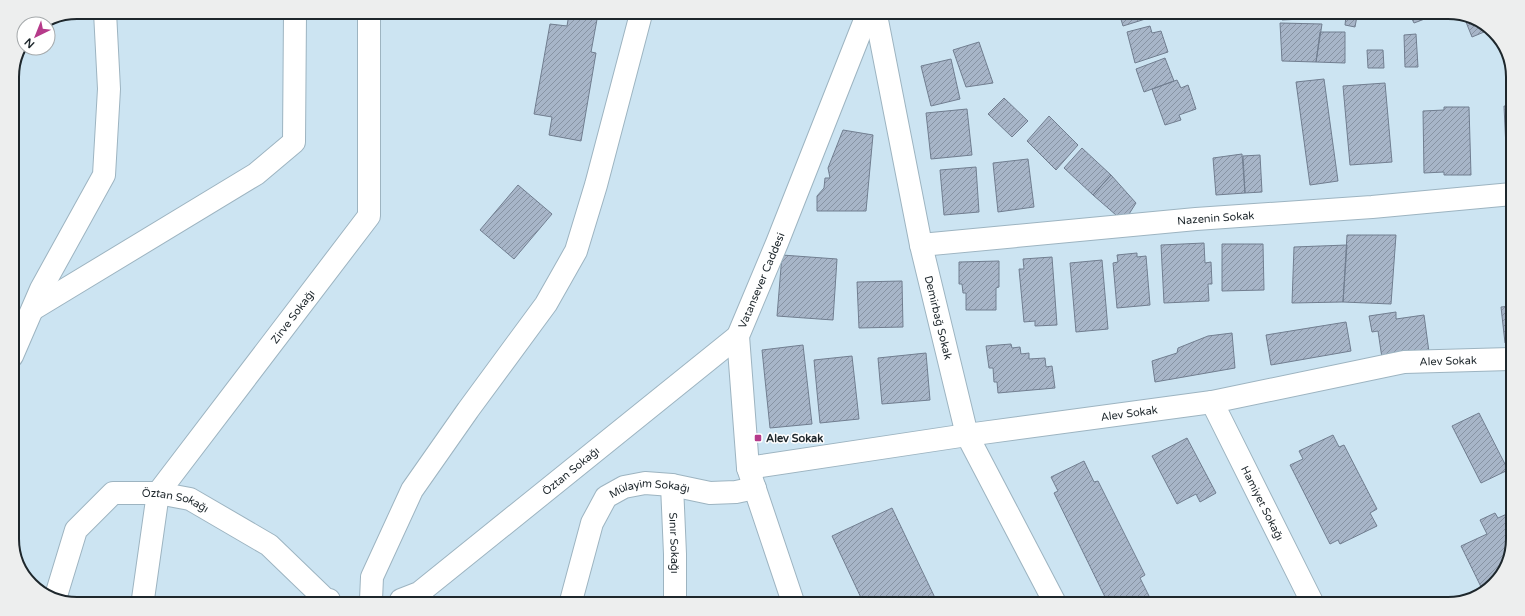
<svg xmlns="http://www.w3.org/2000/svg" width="1525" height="616" viewBox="0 0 1525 616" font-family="'Varela Round',sans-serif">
<defs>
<pattern id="building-hatch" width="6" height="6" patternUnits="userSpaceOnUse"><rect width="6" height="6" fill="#a7b5c8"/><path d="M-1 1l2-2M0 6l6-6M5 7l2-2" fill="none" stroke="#8793a3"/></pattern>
</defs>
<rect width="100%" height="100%" fill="#cce4f2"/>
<path fill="url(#building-hatch)" stroke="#717e90" d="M569,14H598L591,52L596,53L581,141L549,135L552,117L534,114L550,24L567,26Z
M1120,16H1155L1123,26Z
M1281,16H1322V18L1282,20Z
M1346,16H1357L1355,27L1345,25Z
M1411,17H1430L1414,23Z
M1464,17H1473L1489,30L1472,37Z
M1280,23L1322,24L1316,62L1282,61Z
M1150,26L1152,33L1161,31L1168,52L1135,63L1127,32Z
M1320,32H1345V63L1316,62Z
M1416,34L1418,67H1405L1404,35Z
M979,42L993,83L966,87L953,50Z
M1367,50H1383L1384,68H1368Z
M1165,58L1174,81L1144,92L1136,69Z
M951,59L960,99L931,106L921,66Z
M1324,79L1338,181L1310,185L1296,82Z
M1177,80L1181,88L1188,85L1196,109L1179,115L1181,120L1165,125L1152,89Z
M1385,83L1392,162L1350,165L1343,86Z
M1004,98L1028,121L1012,137L988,114Z
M1504,106H1513L1512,169H1507Z
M1444,107H1469L1471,175H1444V172L1424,173L1423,111L1444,110Z
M967,109L972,155L931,159L926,113Z
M1049,116L1078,145L1056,170L1027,141Z
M843,130L873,135L866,211H817V196L824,188L825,178H830L828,168Z
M1082,148L1111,175L1093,195L1064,168Z
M1242,154L1245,193L1216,195L1213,158Z
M1260,155L1262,192L1245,193L1243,156Z
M1028,159L1034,207L998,212L993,163Z
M976,167L979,212L944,215L940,170Z
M1111,175L1136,203L1124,222L1093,195Z
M518,185L552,214L514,259L480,230Z
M1511,223V260L1509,261L1506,224Z
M1347,235H1396L1391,304L1343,302Z
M1204,243L1205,263L1211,262L1212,284H1208L1209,301L1164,303L1161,245Z
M1222,244H1263L1264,290L1222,291Z
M1347,245L1343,302L1292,303L1294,247Z
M1137,253V257L1146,256L1150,305L1117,308L1113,263L1118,262L1117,255Z
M782,255L837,259L833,320L777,316Z
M1052,257L1057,325L1035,326V321L1024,322L1019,269H1024L1023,259Z
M1102,260L1108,329L1076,332L1070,263Z
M999,261V287L996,288V310H966V293H963L962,284H959V262Z
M902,281L903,327L859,328L857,282Z
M1511,306L1510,342L1505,343L1501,307Z
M1396,312V319L1424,315L1429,352L1382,358L1378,331L1372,332L1369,316Z
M1346,322L1351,351L1271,365L1266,335Z
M1232,333L1235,368L1155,382L1152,361L1177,353L1178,348L1208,336Z
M1011,344L1012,348L1020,347L1021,354L1029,353V359L1045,358L1046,367L1052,366L1055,388L998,393L997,382H994L993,368H989L986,346Z
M803,345L812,424L770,428L762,350Z
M926,353L930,400L882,404L878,358Z
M852,356L859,419L820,423L814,360Z
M1479,413L1508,470L1481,483L1452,426Z
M1333,435L1339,447L1344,445L1377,509L1370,513L1377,526L1340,544L1338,540L1330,544L1290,465L1303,459L1299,451Z
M1187,438L1216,493L1200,502L1196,494L1177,504L1152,456Z
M1084,461L1094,482L1098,481L1145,575L1140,578L1151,600L1146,603H1108L1054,493L1058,491L1051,477Z
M892,508L937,602H863L832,536Z
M1495,513L1498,518L1509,513L1508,564L1484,593L1461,546L1487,534L1480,520Z"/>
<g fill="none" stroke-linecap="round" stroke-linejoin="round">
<g stroke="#9db4c1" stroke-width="24">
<g id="minor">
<path id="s1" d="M876,15L921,245L967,435L1055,603"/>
<path id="s2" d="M921,245L1196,219L1372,207L1512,194"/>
<path d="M33,309L256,174L294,142L295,13"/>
<path d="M12,356L41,289L104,175L109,89L105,12"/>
<path id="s3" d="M1212,402L1313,604"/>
<path id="s4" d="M748,468L967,435L1212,402L1404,362L1510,359"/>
<path id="s5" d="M672,485L675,554V601"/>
<path id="s6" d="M143,599L158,493L369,216V13"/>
<path d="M371,600L372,577L412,490L468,410L546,304L576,251L596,185L641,14"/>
<path id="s7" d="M571,601L592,523L606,497L624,487L645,483L672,485L710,493L736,492L755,488"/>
</g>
</g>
<g stroke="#9db4c1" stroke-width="24">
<g id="tertiary">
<path id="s8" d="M55,599L76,530L113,493H158L190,499L269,545L325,599L329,600"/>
<path id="s9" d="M401,600L419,593L738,336"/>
</g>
</g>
<g stroke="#9db4c1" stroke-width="24">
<g id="secondary">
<path id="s10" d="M793,602L748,468L738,336L777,243L867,15"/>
</g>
</g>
<use href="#minor" stroke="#fff" stroke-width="22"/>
<use href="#tertiary" stroke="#fff" stroke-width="22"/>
<use href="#secondary" stroke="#fff" stroke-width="22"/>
</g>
<rect fill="#b63a8a" stroke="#fff" stroke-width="1.5" x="754" y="434" width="8" height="8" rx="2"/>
<g text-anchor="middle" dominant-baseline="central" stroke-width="3" stroke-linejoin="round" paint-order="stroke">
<g font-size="11" fill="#1e272c" stroke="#fff">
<text stroke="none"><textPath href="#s2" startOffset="296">Nazenin Sokak</textPath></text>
<text stroke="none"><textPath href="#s10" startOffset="334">Vatansever Caddesi</textPath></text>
<text stroke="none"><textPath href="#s6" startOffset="329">Zirve Sokağı</textPath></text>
<text stroke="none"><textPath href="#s1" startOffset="309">Demirbağ Sokak</textPath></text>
<text stroke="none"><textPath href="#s4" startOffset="709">Alev Sokak</textPath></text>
<text stroke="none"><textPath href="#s4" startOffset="385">Alev Sokak</textPath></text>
<text stroke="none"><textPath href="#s9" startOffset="214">Öztan Sokağı</textPath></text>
<text stroke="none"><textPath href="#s7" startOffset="156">Mülayim Sokağı</textPath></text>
<text stroke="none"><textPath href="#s8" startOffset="188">Öztan Sokağı</textPath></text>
<text stroke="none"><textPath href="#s3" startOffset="113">Hamiyet Sokağı</textPath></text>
<text stroke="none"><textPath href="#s5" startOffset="58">Sınır Sokağı</textPath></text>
</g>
<g font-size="11" font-weight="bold" fill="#1e272c" stroke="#fff" text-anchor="start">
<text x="766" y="438">Alev Sokak</text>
</g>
</g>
<path d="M0 0H1525V616H0ZM77 19H1448A58 58 0 0 1 1506 77V539A58 58 0 0 1 1448 597H77A58 58 0 0 1 19 539V77A58 58 0 0 1 77 19Z" fill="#edeeee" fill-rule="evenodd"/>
<path fill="none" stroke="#1e272c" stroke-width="2" d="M77 19H1448A58 58 0 0 1 1506 77V539A58 58 0 0 1 1448 597H77A58 58 0 0 1 19 539V77A58 58 0 0 1 77 19Z"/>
<g transform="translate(36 36) rotate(223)"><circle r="19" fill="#ffffff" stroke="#a5a9ab"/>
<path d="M0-3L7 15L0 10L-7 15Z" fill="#b63a8a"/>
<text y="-6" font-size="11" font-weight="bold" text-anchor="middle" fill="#1e272c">N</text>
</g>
</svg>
